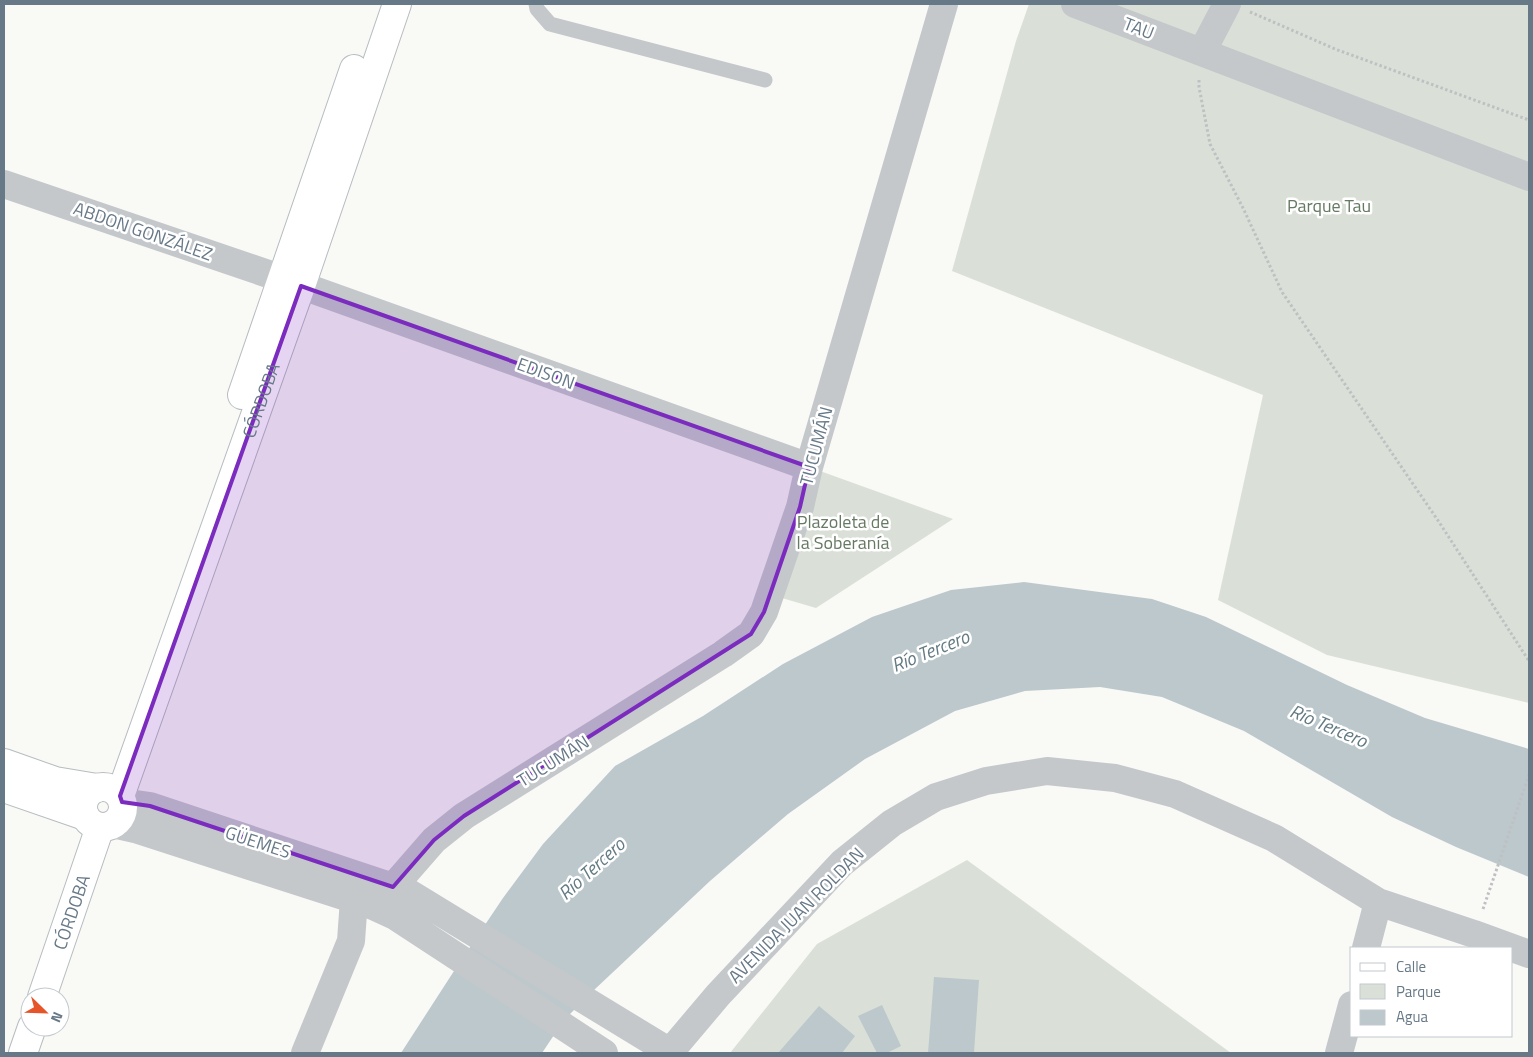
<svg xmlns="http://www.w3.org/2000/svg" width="1533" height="1057" viewBox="0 0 1533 1057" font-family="'Titillium Web',sans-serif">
<rect width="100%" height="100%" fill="#f9f9f6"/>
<path fill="#dae0d7" d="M1029,4H1529V703L1327,655L1218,600L1263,395L952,271L1016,41Z
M809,467L953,519L816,608L775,596Z
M967,860L1231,1053H730L817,944Z"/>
<path fill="#bcc8cc" d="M1024,582L1152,599L1206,617L1347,685L1425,718L1529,749V877L1456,847L1392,817L1244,731L1162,697L1100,687L1025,691L955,711L865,759L788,814L710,881L594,990L564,1020L542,1053H401L454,971L503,898L543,844L615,766L703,716L783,664L872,617L951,590Z
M934,977L979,980L974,1053H928Z
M882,1005L901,1046L887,1053H877L858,1016Z
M819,1006L855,1036L842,1053H778Z"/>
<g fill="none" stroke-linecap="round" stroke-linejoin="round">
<g stroke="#b6bcc0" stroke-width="30">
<g id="secondary">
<path d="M242,395L354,69"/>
<path d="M4,763L55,781L97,788"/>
<circle cx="103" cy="807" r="20"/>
<path d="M4,788L85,816"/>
<path id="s1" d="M120,796L301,286L397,4"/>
<path id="s2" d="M42,997L100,827"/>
<path d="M23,1053L32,1027"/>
</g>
</g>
<path stroke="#bec0c3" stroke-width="3" stroke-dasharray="2.5 2.5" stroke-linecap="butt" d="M1250,12L1335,49L1529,120
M1199,80V87L1210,144L1243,208L1282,292L1439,522L1529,661
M1483,909L1529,775"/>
<path stroke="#c4c8cb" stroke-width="15" d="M536,4L537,9L550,24L765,80"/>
<path stroke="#c4c8cb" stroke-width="28" d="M1075,4L1529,177
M1202,52L1227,4
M4,184L283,279L809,467
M122,802L150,806L393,887L409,893L670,1052
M113,824L135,829L371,905L395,916L604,1053
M393,887L434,840L464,816L723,654L751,634L764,612L800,507L809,467L944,4
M1366,948L1378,902
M305,1053L351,941L354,899
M669,1053L718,995L842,863L892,823L936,797L986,781L1047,771L1115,778L1175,794L1274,838L1378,902L1474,934L1529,954
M1339,1053L1352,1005"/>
<use href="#secondary" stroke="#fff" stroke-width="28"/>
</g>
<path fill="#7b2cbf" fill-opacity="0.2" stroke="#7b2cbf" stroke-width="4" stroke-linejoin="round" d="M301,286L809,467L800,507L764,612L751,634L464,816L434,840L393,887L150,806L122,802L120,796Z"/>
<g text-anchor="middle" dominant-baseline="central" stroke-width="5" stroke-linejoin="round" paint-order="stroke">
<g font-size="18" fill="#677987" stroke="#fff">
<text transform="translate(1139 28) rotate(21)">TAU</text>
<text transform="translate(143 231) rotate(19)">ABDON GONZÁLEZ</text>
<text transform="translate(546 373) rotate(20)">EDISON</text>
<text stroke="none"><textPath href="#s1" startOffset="420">CÓRDOBA</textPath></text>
<text transform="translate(816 446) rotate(-75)">TUCUMÁN</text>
<text transform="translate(553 761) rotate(-32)">TUCUMÁN</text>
<text transform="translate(258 842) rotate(18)">GÜEMES</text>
<text stroke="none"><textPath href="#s2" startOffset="90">CÓRDOBA</textPath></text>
<text transform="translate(796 915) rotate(-45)">AVENIDA JUAN ROLDAN</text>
</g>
<g font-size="18" fill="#667962" stroke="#fff">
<text x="1329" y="205">Parque Tau</text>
<text x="843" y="521">Plazoleta de<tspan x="843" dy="21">la Soberanía</tspan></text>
</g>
<g font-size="19" font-style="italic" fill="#637a83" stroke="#fff">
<text transform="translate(930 650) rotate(-22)">Río Tercero</text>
<text transform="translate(1329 725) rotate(23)">Río Tercero</text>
<text transform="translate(591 868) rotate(-42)">Río Tercero</text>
</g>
</g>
<rect width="1533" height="1057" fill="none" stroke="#677987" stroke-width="10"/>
<rect x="1350" y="947" width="162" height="90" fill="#ffffff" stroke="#c2c9cf"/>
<rect x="1360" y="963" width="25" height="8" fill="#ffffff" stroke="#c2c9cf"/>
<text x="1396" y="972" font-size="15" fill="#677987">Calle</text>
<rect x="1360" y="984" width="25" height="15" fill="#dae0d7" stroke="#c2c9cf"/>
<text x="1396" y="997" font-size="15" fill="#677987">Parque</text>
<rect x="1360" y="1010" width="25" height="15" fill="#bcc8cc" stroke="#c2c9cf"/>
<text x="1396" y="1022" font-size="15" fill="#677987">Agua</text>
<g transform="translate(45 1012) rotate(113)"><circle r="24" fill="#ffffff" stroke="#c2c9cf"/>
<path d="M0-4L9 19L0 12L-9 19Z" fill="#e65529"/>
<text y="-8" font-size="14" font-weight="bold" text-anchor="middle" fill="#677987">N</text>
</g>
</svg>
